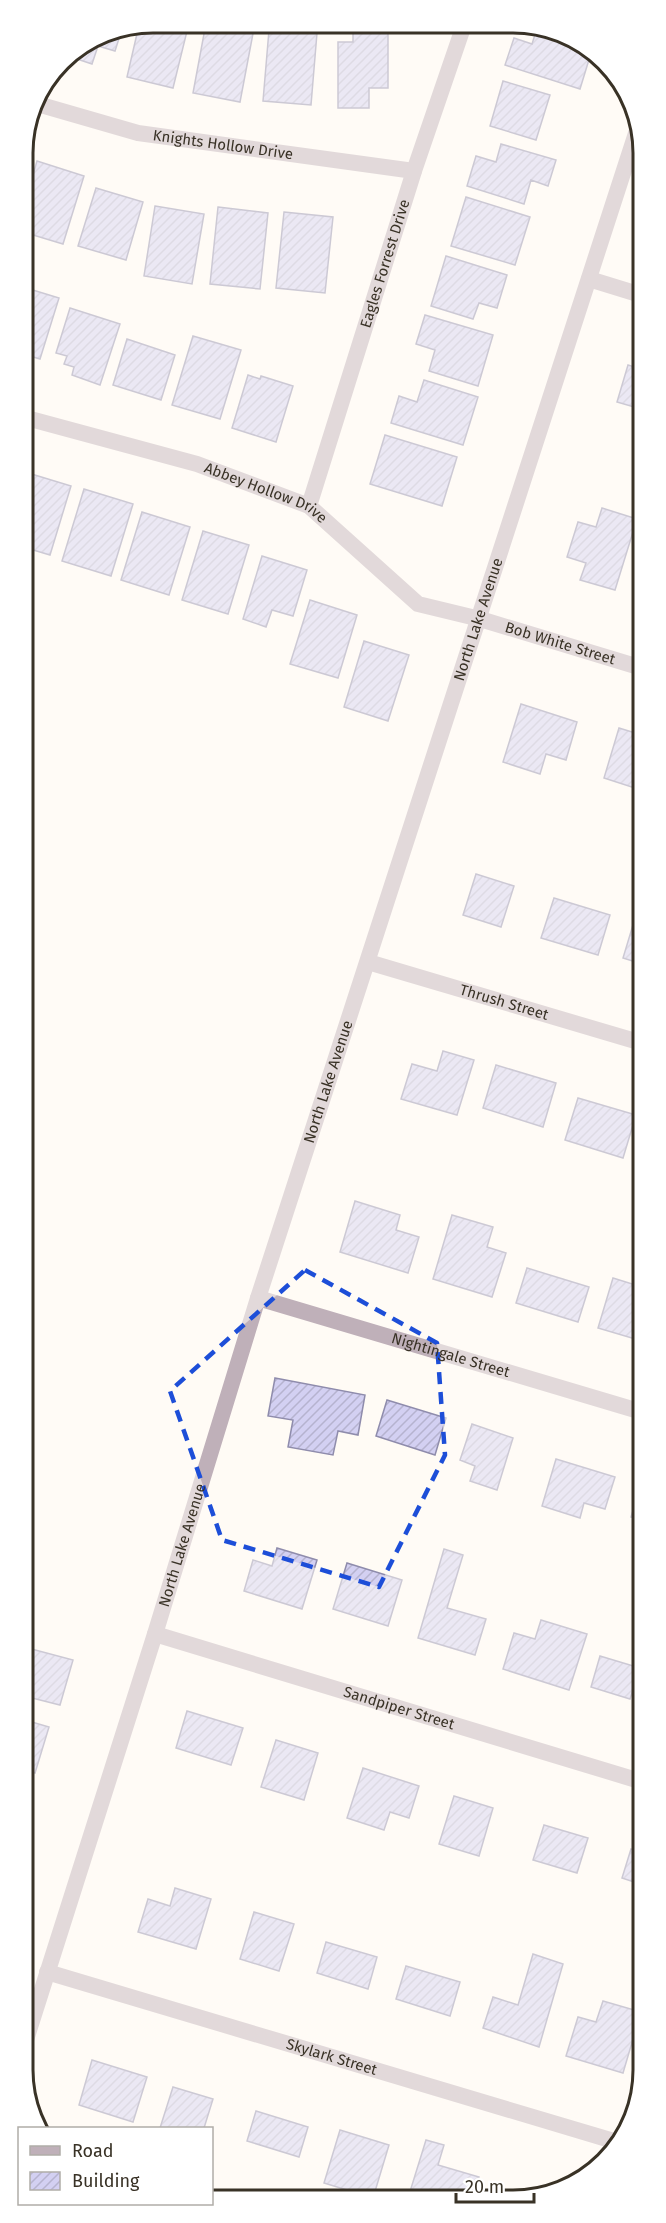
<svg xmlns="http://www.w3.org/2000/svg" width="666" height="2223" viewBox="0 0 666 2223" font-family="'Fira Sans',sans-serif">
<defs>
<pattern id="building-hatch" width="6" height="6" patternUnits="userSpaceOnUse" patternTransform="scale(1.5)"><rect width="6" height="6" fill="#d3d0f2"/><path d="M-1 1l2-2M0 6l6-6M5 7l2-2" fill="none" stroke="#b6b3cf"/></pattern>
</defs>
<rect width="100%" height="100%" fill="#fffbf5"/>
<path fill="url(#building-hatch)" stroke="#8f8cac" stroke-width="1.5" d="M153,22L189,23L173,88L127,77L139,25Z
M206,23H255L240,102L193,93Z
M538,25L591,53L580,89L505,65L514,38L532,44Z
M353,28H388V88H369V108H338V42H353Z
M122,29L115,51L98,46L92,64L68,56L103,32Z
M269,30L317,33L311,105L263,101Z
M503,81L550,95L536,140L490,126Z
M501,144L556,160L548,186L531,180L524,204L467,186L476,156L496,162Z
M37,161L84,176L63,244L23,232V209Z
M96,188L143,202L126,260L78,246Z
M466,197L530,217L515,265L451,246Z
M155,206L204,214L192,284L144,276Z
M218,207L268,213L260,289L210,284Z
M284,212L333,217L325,293L276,288Z
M446,256L507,275L497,308L479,303L473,319L431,306Z
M23,287L59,298L40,359L23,354Z
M70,308L120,324L100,385L72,375L74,367L64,364L67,356L56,353Z
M425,315L493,335L478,386L429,371L435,350L416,344Z
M193,336L241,350L220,419L172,405Z
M127,339L175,355L161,400L113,385Z
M628,365L641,369V409L617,402Z
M248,375L260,379L261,376L293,386L276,442L232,428Z
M424,380L478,397L463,445L391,423L399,396L417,402Z
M385,435L457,457L442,506L370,484Z
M25,472L71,486L50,555L23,547V478Z
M84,489L133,504L111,576L62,561Z
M602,508L637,519L615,590L580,580L586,563L567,557L578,522L596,527Z
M142,512L190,527L169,595L121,580Z
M203,531L249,545L228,614L182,600Z
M262,556L307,570L293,616L272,610L266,627L243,619Z
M310,600L357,615L338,678L290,664Z
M364,641L409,655L388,721L344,707Z
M521,704L577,722L566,760L546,754L540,774L503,762Z
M619,728L642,735L641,790L604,778Z
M476,874L514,886L501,927L463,915Z
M554,898L610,915L598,955L541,938Z
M639,905L642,906V964L623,958Z
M443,1051L474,1060L457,1115L401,1099L412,1064L437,1071Z
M496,1065L556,1083L543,1127L483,1108Z
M578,1098L636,1115L623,1158L565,1140Z
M355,1201L400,1215L396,1230L419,1237L408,1273L340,1252Z
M452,1215L493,1227L487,1247L506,1253L492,1297L433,1279Z
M527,1268L589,1287L578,1322L516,1303Z
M613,1278L642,1287V1341L598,1328Z
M275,1378L365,1395L358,1435L338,1431L333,1455L288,1447L293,1420L268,1416Z
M387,1400L446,1418L435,1455L376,1436Z
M472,1424L513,1438L497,1490L470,1481L475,1466L460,1460Z
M556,1459L615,1477L605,1509L584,1503L580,1518L542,1506Z
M641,1484H643V1521L631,1517Z
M277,1548L317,1560L302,1609L244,1591L253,1560L272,1566Z
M444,1549L463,1555L447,1608L486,1619L475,1655L418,1638Z
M347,1563L402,1580L388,1626L333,1609Z
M541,1620L587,1634L569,1690L503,1669L514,1633L535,1639Z
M24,1647L73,1660L60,1705L24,1696Z
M600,1656L640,1668L630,1699L591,1687Z
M187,1711L243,1728L231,1765L176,1748Z
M25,1720L49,1727L35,1773L25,1770Z
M276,1740L318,1753L304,1800L261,1787Z
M363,1768L419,1786L409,1818L390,1812L384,1830L347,1818Z
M454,1796L493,1808L479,1856L439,1844Z
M544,1825L588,1838L577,1873L533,1860Z
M631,1849L643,1853V1885L622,1878Z
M175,1888L211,1899L196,1949L138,1932L148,1899L170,1906Z
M254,1912L294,1924L279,1971L240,1959Z
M326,1942L377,1957L368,1989L317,1973Z
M533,1954L563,1964L539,2047L483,2028L493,1997L518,2005Z
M406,1966L460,1982L450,2016L396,1999Z
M603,2001L641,2012L623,2073L566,2056L578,2017L596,2022Z
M92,2060L147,2077L133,2122L79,2105Z
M173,2087L213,2099L204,2128H160Z
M256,2111L308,2127L299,2157L247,2141Z
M340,2130L389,2145L373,2198L324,2183Z
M426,2140L444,2145L438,2165L479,2177L473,2198H408Z
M508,2193L524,2198H507Z"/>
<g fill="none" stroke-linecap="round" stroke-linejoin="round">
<g stroke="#bfb0b9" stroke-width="16">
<path id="s1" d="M34,103L138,133L414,171"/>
<path d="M589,279L641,295"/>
<path id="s2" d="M23,417L197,464L309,506L418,604L480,619L642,668"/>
<path id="s3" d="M309,506L414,171L464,25"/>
<path id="s4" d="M368,962L642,1043"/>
<path id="s5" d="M258,1298L642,1412"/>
<path id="s6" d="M155,1634L643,1782"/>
<path id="s7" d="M47,1972L617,2142"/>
<path id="s8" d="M25,2043L155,1634L258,1298L639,124"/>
</g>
</g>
<path d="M0 0H666V2223H0ZM305,1270L437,1343L445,1455L379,1587L222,1540L170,1391Z" fill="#fffbf5" fill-opacity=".55" fill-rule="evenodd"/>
<path fill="none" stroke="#1d4ed8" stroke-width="4.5" stroke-dasharray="12 8" stroke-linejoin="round" d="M305,1270L437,1343L445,1455L379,1587L222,1540L170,1391Z"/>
<g text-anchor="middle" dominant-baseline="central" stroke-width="6" stroke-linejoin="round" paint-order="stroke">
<g font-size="15" fill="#393226" stroke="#fff">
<text stroke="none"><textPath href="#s1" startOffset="194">Knights Hollow Drive</textPath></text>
<text stroke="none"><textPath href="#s3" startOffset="254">Eagles Forrest Drive</textPath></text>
<text stroke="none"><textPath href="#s2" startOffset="255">Abbey Hollow Drive</textPath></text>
<text stroke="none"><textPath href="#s8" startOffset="1494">North Lake Avenue</textPath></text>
<text stroke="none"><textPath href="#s2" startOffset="594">Bob White Street</textPath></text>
<text stroke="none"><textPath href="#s4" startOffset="142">Thrush Street</textPath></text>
<text stroke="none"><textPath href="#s8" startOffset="1008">North Lake Avenue</textPath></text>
<text stroke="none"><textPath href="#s5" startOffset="201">Nightingale Street</textPath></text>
<text stroke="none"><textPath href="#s8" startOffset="522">North Lake Avenue</textPath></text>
<text stroke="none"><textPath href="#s6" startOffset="255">Sandpiper Street</textPath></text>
<text stroke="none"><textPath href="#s7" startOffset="297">Skylark Street</textPath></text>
</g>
</g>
<path d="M0 0H666V2223H0ZM153 33H513A120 120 0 0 1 633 153V2070A120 120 0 0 1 513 2190H153A120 120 0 0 1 33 2070V153A120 120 0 0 1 153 33Z" fill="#fff" fill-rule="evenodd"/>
<path fill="none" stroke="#393226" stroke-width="3" d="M153 33H513A120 120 0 0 1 633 153V2070A120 120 0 0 1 513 2190H153A120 120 0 0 1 33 2070V153A120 120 0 0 1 153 33Z"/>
<rect x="18" y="2127" width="195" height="78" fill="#ffffff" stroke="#b0ada8" stroke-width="1.5"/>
<rect x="30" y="2146" width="30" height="9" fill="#bfb0b9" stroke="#b0ada8" stroke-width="1.5"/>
<text x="72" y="2157" font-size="18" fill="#393226">Road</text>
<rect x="30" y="2172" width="30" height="18" fill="url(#building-hatch)" stroke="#b0ada8" stroke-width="1.5"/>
<text x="72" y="2187" font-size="18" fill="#393226">Building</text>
<path d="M456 2193v9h78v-9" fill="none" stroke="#393226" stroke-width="3"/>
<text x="465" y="2193" font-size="18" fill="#393226" stroke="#ffffff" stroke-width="4.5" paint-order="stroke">20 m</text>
</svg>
